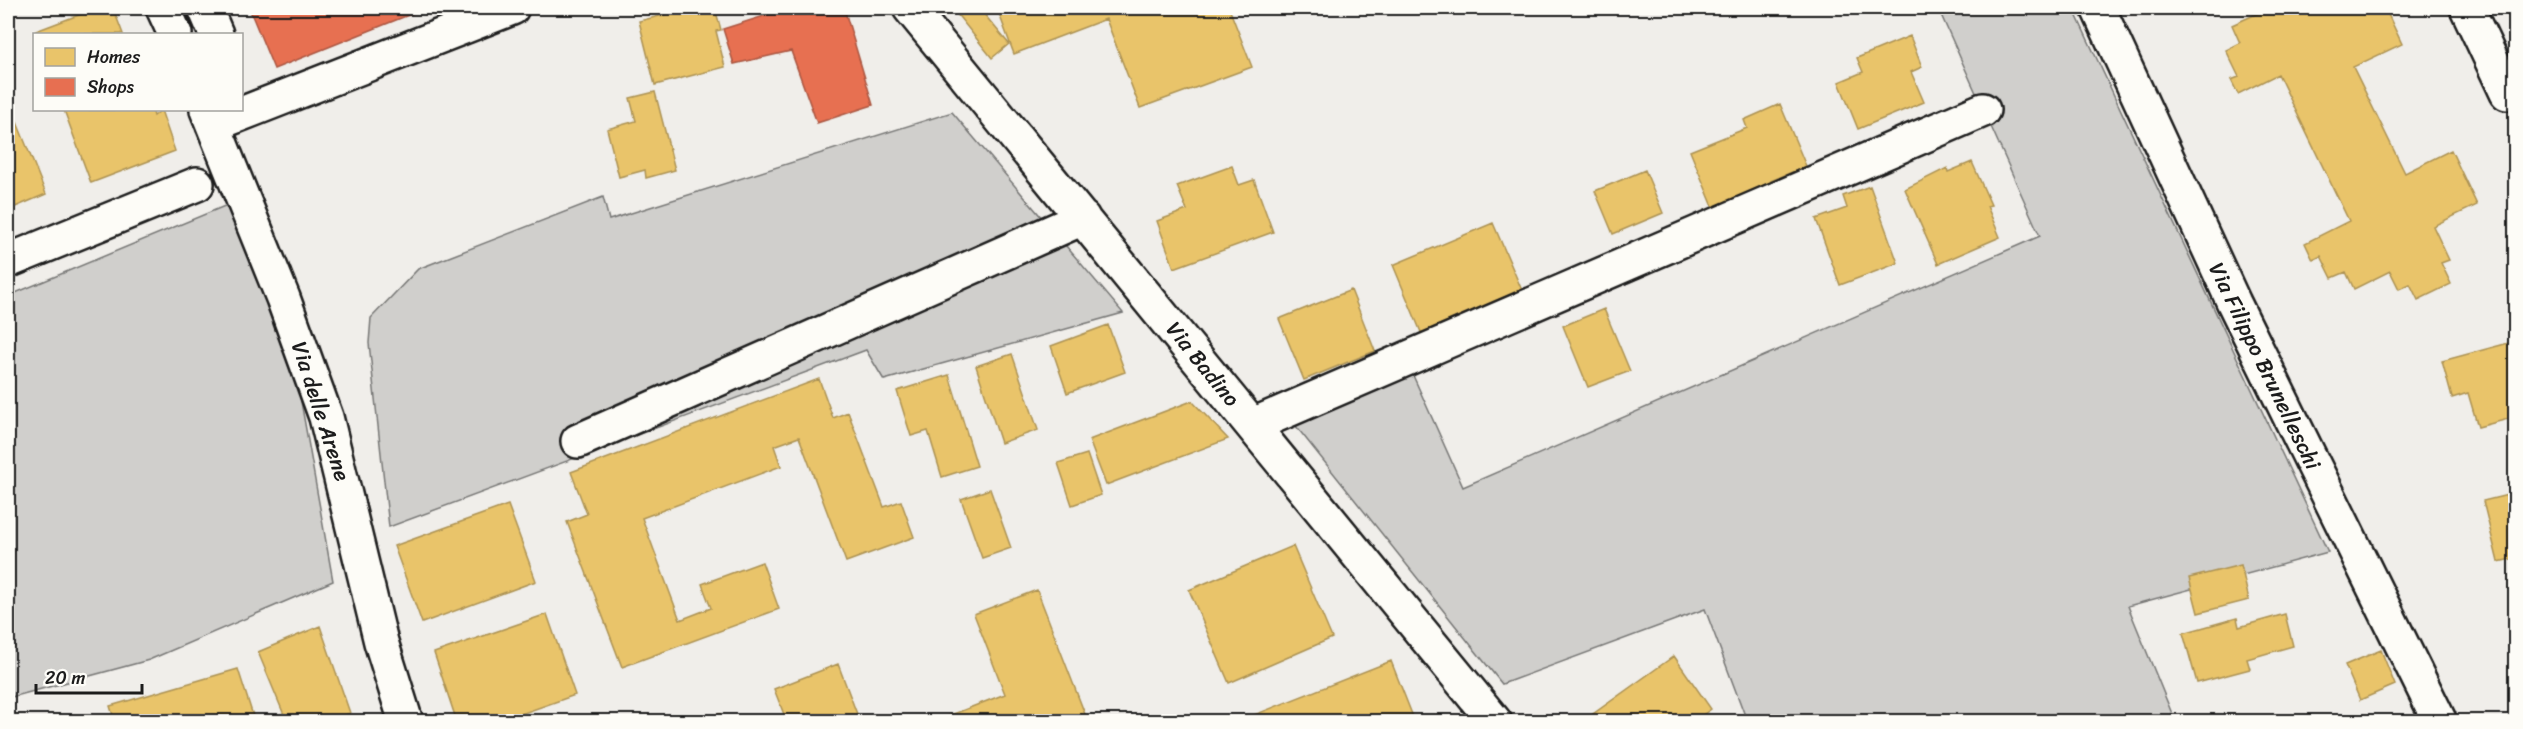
<svg xmlns="http://www.w3.org/2000/svg" width="2523" height="729" viewBox="0 0 2523 729" font-family="Sriracha,sans-serif">
<rect width="100%" height="100%" fill="#f0eeea"/>
<filter id="ink" filterUnits="userSpaceOnUse"><feTurbulence type="fractalNoise" baseFrequency=".0167" numOctaves="2"/><feDisplacementMap in="SourceGraphic" scale="12" xChannelSelector="R" yChannelSelector="G"/><feConvolveMatrix kernelMatrix="1 2 1 2 8 2 1 2 1" color-interpolation-filters="sRGB"/></filter>
<g filter="url(#ink)">
<path fill="#d0cfcc" stroke="#767674" stroke-width="1.5" d="M1938,8H2073L2328,552L2128,606L2175,721H1747L1705,609L1502,684L1295,425L1411,371L1463,487L2040,236Z
M952,112L1123,313L884,380L866,350L389,527L369,343L371,318L418,269L603,197L609,220Z
M232,203L295,368L333,581L149,660L8,698V296Z"/>
<path fill="#e9c46a" stroke="#ac9253" stroke-width="1.5" d="M97,8H113L123,34H37L36,31Z
M692,8H715L721,30L716,31L725,67L655,85L639,21Z
M952,8H979L1009,44L992,58Z
M997,8H1229L1252,67L1140,108L1106,19L1014,54Z
M2263,8H2385L2402,44L2353,67L2405,173L2451,150L2477,205L2433,226L2449,260L2441,263L2451,284L2418,300L2410,284L2399,289L2390,271L2354,289L2346,272L2332,278L2321,256L2313,260L2305,243L2349,221L2278,74L2238,94L2231,80L2239,77L2226,50L2240,43L2232,25L2265,10Z
M1910,36L1922,67L1911,72L1924,102L1858,129L1839,82L1863,72L1857,58Z
M655,92L675,170L646,178L645,170L619,177L607,129L636,121L630,98Z
M8,100L46,194L8,210Z
M1780,104L1806,166L1771,181L1773,185L1714,209L1690,151L1747,128L1744,120Z
M64,110H152L154,116L161,110L175,151L91,183Z
M1972,162L1991,205L1987,206L2000,237L1938,264L1905,189L1947,168L1948,172Z
M1232,166L1239,185L1254,180L1273,232L1174,268L1157,221L1187,210L1177,186Z
M1645,170L1663,213L1613,234L1595,191Z
M1870,186L1898,263L1840,285L1816,219L1847,208L1843,196Z
M1493,223L1524,295L1423,337L1393,265Z
M1351,290L1375,351L1304,380L1279,319Z
M1604,309L1630,371L1588,387L1563,326Z
M1108,325L1125,372L1067,393L1051,346Z
M2516,341V417L2478,427L2468,393L2452,398L2442,361Z
M1012,354L1038,430L1001,443L976,366Z
M949,375L977,466L942,477L928,431L911,436L897,391Z
M819,379L833,418L848,412L884,507L901,501L914,537L846,562L799,437L774,446L781,466L642,518L680,620L711,608L702,584L762,562L779,609L622,667L567,522L587,514L571,472Z
M1192,401L1228,439L1106,485L1089,440Z
M1087,454L1101,495L1072,505L1058,463Z
M990,489L1011,548L982,558L961,499Z
M2516,493V558L2498,562L2483,501Z
M508,505L536,581L422,623L394,546Z
M1293,546L1332,638L1229,683L1189,590Z
M2241,565L2249,600L2198,613L2189,578Z
M1037,590L1088,722H933L1005,694L974,614Z
M547,614L575,695L498,722H457L434,653Z
M2285,614L2293,646L2247,659L2250,669L2197,683L2183,633L2237,618L2239,627Z
M320,626L350,713L328,722H287L258,652Z
M2381,650L2395,685L2360,700L2345,665Z
M1674,656L1711,709L1693,722H1588L1586,719Z
M1391,661L1415,722H1239V721Z
M838,664L860,722H787L774,689Z
M238,669L255,722H115L110,706Z
M720,714L722,722H700Z
M2239,716L2238,722H2219Z"/>
<path fill="#e76f51" stroke="#aa5641" stroke-width="1.5" d="M249,8H426L274,69Z
M789,8H844L873,105L817,123L791,51L734,64L723,29Z"/>
<g fill="none" stroke-linecap="round" stroke-linejoin="round">
<g stroke="#1c1c1c" stroke-width="38">
<path id="minor" d="M163,8L175,34
M205,8L216,34
M910,8L1495,722
M2098,8L2234,303L2440,722
M2467,8L2507,93
M207,110L283,298L326,417L381,642L406,722
M213,125L512,8
M8,261L197,184
M1253,425L1983,110
M578,441L1083,218"/>
</g>
<use href="#minor" stroke="#fdfcf7" stroke-width="33"/>
</g>
</g>
<g text-anchor="middle" dominant-baseline="central" stroke-width="6" stroke-linejoin="round" paint-order="stroke">
<g font-size="22" fill="#1c1c1c" stroke="#fdfcf7">
<text transform="translate(1203 364) rotate(51)">Via Badino</text>
<text transform="translate(2265 366) rotate(64)">Via Filippo Brunelleschi</text>
<text transform="translate(321 411) rotate(72)">Via delle Arene</text>
</g>
</g>
<rect width="2523" height="729" fill="none" stroke="#fdfcf7" stroke-width="30"/>
<rect x="15" y="15" width="2493" height="699" fill="none" stroke="#1c1c1c" stroke-width="2" filter="url(#ink)"/>
<rect x="33" y="33" width="210" height="78" fill="#fdfcf7" stroke="#a3a29f" stroke-width="1.5"/>
<rect x="45" y="48" width="30" height="18" fill="#e9c46a" stroke="#a3a29f" stroke-width="1.5"/>
<text x="87" y="63" font-size="18" fill="#1c1c1c">Homes</text>
<rect x="45" y="78" width="30" height="18" fill="#e76f51" stroke="#a3a29f" stroke-width="1.5"/>
<text x="87" y="93" font-size="18" fill="#1c1c1c">Shops</text>
<path d="M36 684v9h106v-9" fill="none" stroke="#1c1c1c" stroke-width="3"/>
<text x="45" y="684" font-size="18" fill="#1c1c1c" stroke="#fdfcf7" stroke-width="4.5" paint-order="stroke">20 m</text>
</svg>
